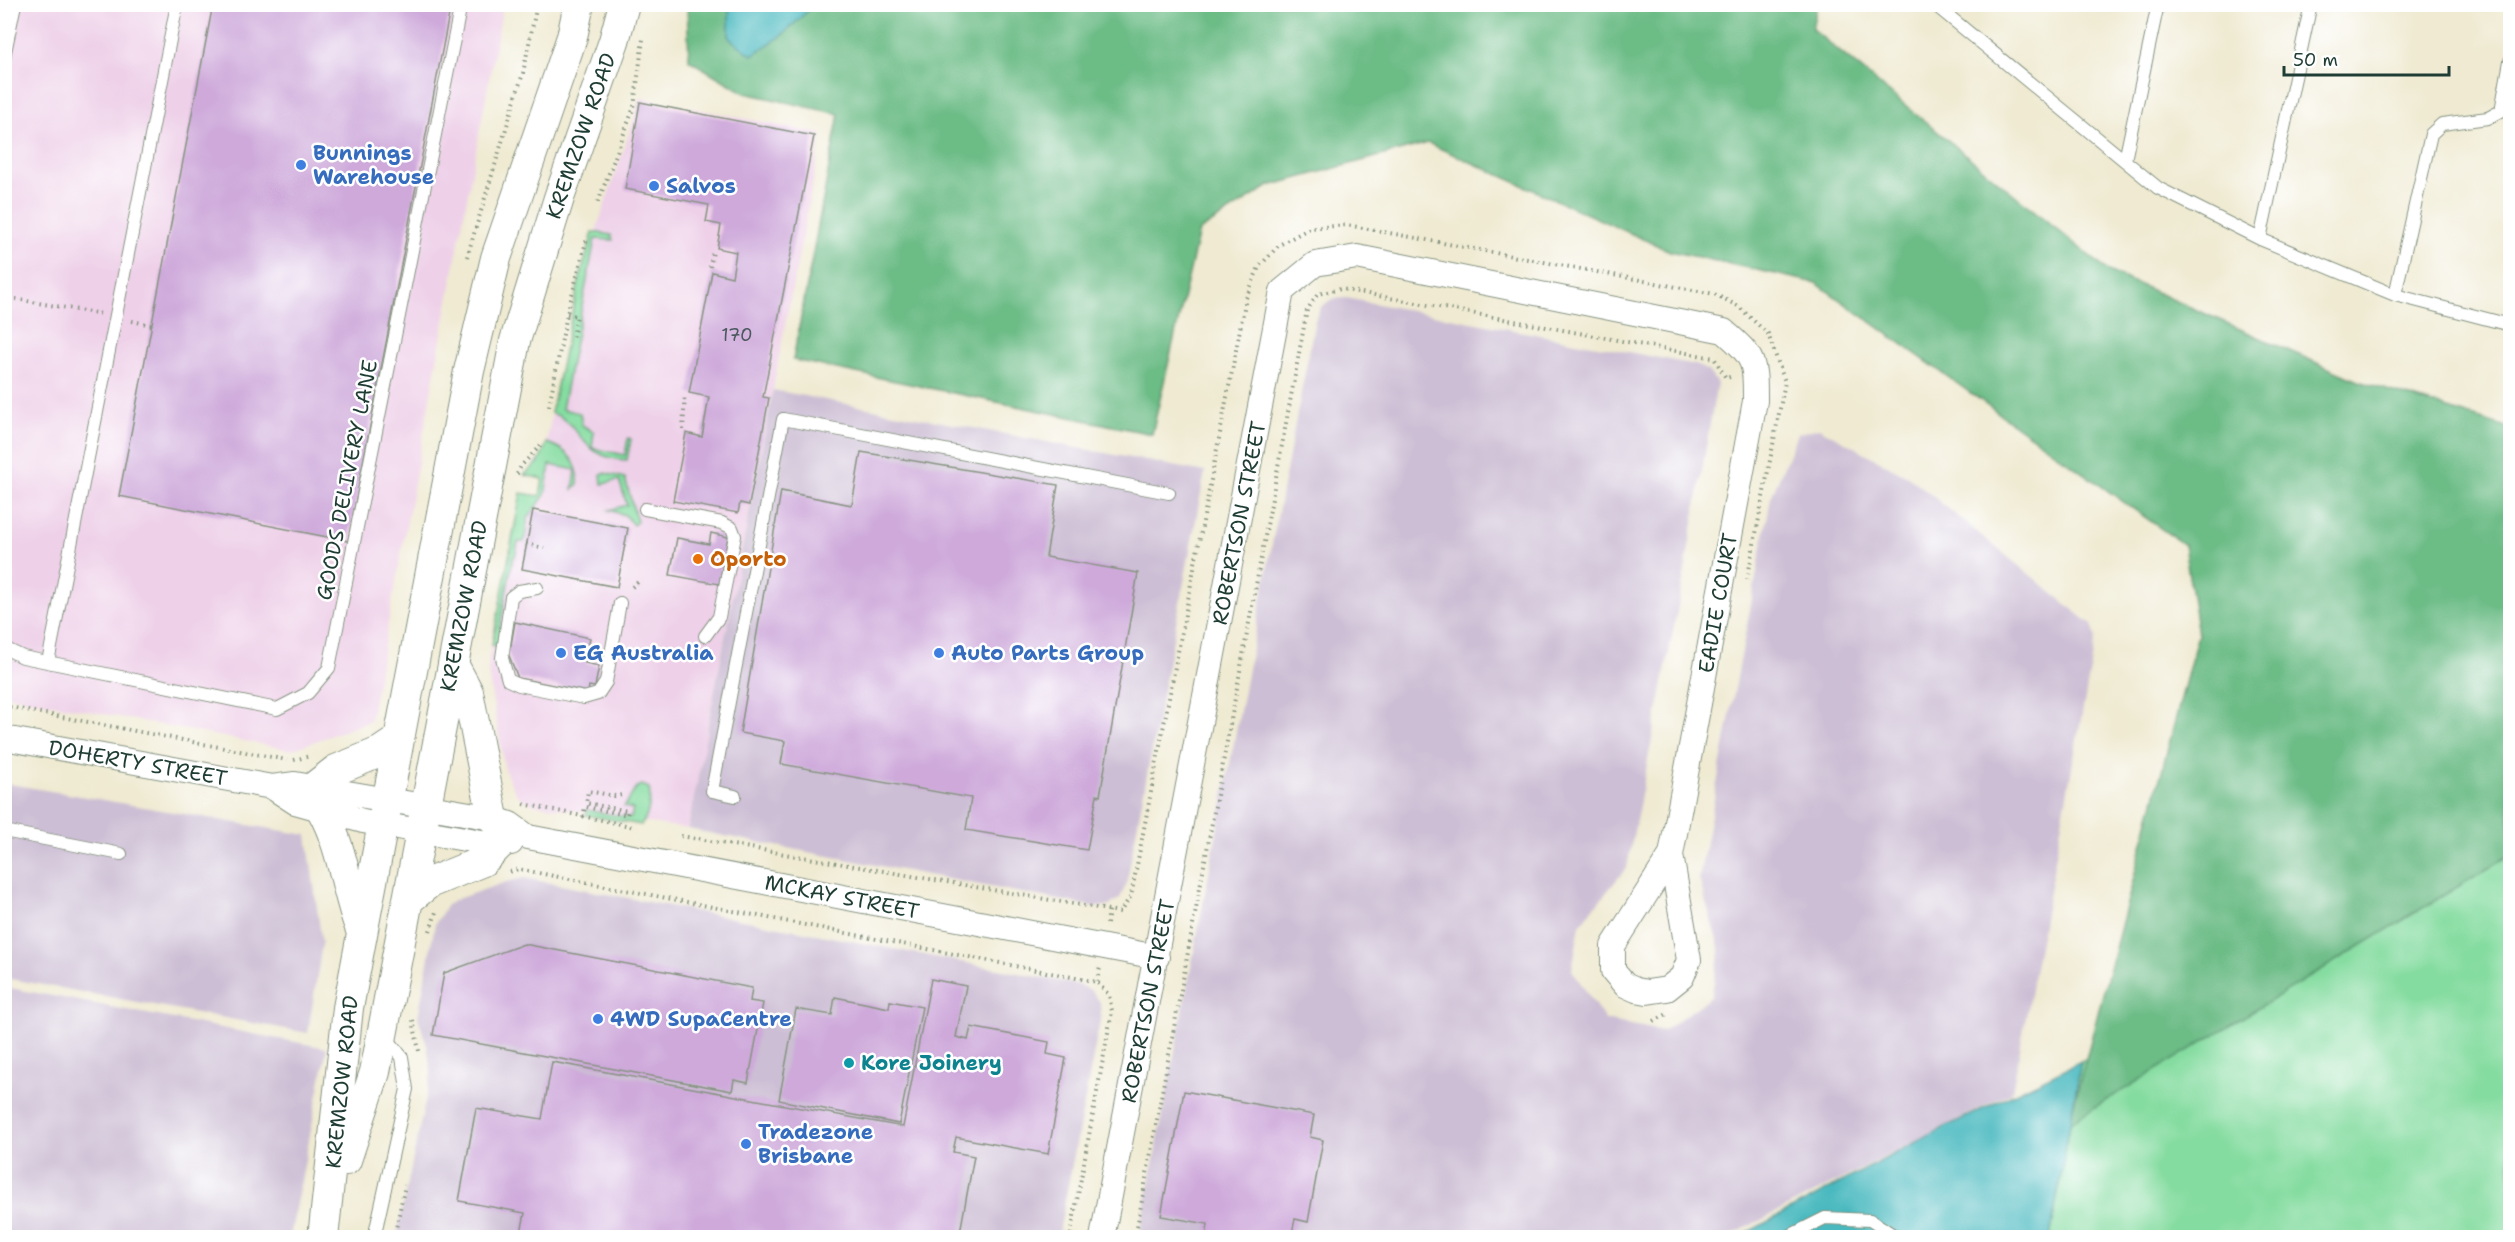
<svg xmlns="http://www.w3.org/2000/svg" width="2515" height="1242" viewBox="0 0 2515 1242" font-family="'Shantell Sans',sans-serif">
<rect width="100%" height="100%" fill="#fff"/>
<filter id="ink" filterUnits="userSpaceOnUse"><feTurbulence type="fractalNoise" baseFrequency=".0167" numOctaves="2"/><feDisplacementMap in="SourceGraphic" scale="12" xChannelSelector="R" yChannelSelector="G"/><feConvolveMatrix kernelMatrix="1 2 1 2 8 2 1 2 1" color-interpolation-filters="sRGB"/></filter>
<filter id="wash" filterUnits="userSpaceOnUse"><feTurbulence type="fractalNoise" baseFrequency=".008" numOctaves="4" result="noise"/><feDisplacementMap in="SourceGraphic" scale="24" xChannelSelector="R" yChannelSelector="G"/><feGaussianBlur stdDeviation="1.35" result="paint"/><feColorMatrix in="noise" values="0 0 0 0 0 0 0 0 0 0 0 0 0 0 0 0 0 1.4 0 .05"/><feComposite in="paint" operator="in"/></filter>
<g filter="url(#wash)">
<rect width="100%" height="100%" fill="#efead1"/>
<path fill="#eed0e8" d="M4,5H503L370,721L291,750L5,695Z
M641,98L822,134L688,829L532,804L523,800L516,794L505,771L488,673L489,658L521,493L540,496L543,482V479L524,475L544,453L579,281Z"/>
<path fill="#ccbed4" d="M1346,298L1696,365L1708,371L1717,383L1686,565L1627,867L1580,925L1572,970L1605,1020L1663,1031L1711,997L1720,951L1699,879L1771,498L1797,434L1819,428L1909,477L2092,625L2096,638L2012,1092L1728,1237L1139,1238L1315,320L1321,307L1332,299Z
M773,390L1205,472L1126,885L1120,898L1109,906L1095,907L688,829Z
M4,783L307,835L322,944L308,1033L5,978Z
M524,878L1080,985L1092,991L1100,1002L1101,1016L1058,1237L396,1238L431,1074L427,1045L418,1017L435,924L447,905L457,899L506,882Z
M5,987L327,1048L290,1237H5Z"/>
<path fill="#85dca0" stroke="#528c6a" stroke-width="1.5" d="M593,232L611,235L613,240L595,239L562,409L580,413L582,425L594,432L592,448L625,455L628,438L631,439L627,460C577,458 584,423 551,413L579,281Z
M547,443C567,449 580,463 578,484L573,489L576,470L550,465L545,495L528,518L524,542H518L515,557H513L500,626L499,647L492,645L521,493L540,496L543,479L524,475L539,462Z
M605,473L625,478L637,522L633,525L625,515L609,510L627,505L619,480L602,484L601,474Z
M642,785L649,788C651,798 649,817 641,825L586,815L587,810L631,818L633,809L624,807L637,787Z
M2510,850V1237L2050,1238L2081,1061Z"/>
<path fill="#6cbc86" stroke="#467c5d" stroke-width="1.5" d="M814,4L1817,5L1812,29L2108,271L2358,381L2510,428V855L2069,1123L2198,634L2184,545L1816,283L1670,251L1428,143L1269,186L1199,231L1152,434L793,360L839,114L745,93L689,60L687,5H729V38L780,37Z"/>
<path fill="#49b9bf" stroke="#347b7a" stroke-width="1.5" d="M729,5V4L814,5L780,37L752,55L729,38Z
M2081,1061L2050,1237L1737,1238L1935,1132Z"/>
<g id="blocks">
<path fill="#cea9da" d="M213,4H451L348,541L119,496Z
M640,102L814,136L763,397L769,398L749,505L740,503L738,513L673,501L686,433L702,437L709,397L689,393L712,272L732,277L736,252L717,248L721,225L706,222L709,205L625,189Z
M861,452L1058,485L1046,557L1138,573L1100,796L1097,795L1087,850L966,830L971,798L781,764L785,741L740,733L781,491L852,505Z
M533,510L628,528L617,587L522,569Z
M711,533L728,537L719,584L670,575L677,538L709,544Z
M515,622L590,638L585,663L599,666L595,687L589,686L588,692L518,678L504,643L511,645Z
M524,944L752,988L750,1001L763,1003L748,1083L734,1080L732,1091L433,1035L444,973Z
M931,979L966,986L956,1037L968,1040L971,1027L1049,1042L1047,1054L1066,1058L1048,1154L956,1137L953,1152L974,1156L959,1238H520L525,1213L459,1201L476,1108L542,1119L552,1062L903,1127Z
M835,997L889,1008L890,1001L922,1007L899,1124L779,1100L796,1009L832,1015Z
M1184,1091L1314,1115L1310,1137L1323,1140L1308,1222L1295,1219L1292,1233L1313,1238H1206L1208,1224L1161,1216Z"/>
</g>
</g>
<g filter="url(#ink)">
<use href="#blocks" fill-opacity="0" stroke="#879482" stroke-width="1.5"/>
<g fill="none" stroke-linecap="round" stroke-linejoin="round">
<g stroke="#879482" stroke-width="14">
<path id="service" d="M1934,4L2158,188L2260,239L2395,295L2510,325
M4,57L15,4
M2125,160L2158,4
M2260,239L2311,4
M2395,295L2431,134L2442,124L2488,118L2501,111L2510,61
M645,509L722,523L732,528L735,536L719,617L705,636
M537,588L519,591L511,597L502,658L508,680L519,685L584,698L598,694L606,682L620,603
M4,648L23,657L277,709L308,693L329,668L461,4
M48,662L177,4
M735,796L712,791L783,419L1169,493
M4,831L121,854
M374,1238L407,1089L402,1057L385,1036
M1785,1238L1825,1218L1870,1220L1898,1238"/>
</g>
<g stroke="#879482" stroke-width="26">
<path id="minor" d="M4,738L272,787L295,784L493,818L510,824L528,837L1157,957
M272,787L295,802L363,821L499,845L511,843
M1102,1238L1282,291L1315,264L1357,257L1724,331C1755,358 1755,361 1755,401L1671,855L1689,960L1682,977L1667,989L1647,992L1636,990L1625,985L1613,971V946L1671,855"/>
</g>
<g stroke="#879482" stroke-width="32">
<path id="tertiary" d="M453,664L468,692L493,818
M314,787L336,770L380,752L398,740
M322,810C344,850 345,889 361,930
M408,900L429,883L483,861L499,845
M346,1160L375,1072L515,341L559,198L614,41L624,4
M323,1238L348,1008L469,371L496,258L572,37L579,4"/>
</g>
<path stroke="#879482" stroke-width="4" stroke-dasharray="1.5 4.5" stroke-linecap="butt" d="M598,202L634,107L643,39
M467,257L523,73L537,4
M710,267L713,251
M4,297L101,314
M567,314L577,316L573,338H575
M132,321L152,325
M549,406L567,314L587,238
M683,430L685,395
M517,474L521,466L542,444
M526,544L544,548
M632,587L638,582
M4,706L287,760
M294,760L310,756
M524,804L635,827
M583,817L585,807L627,815L628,811L586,803L588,791L615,796L622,795
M681,836L1120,912L1131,896L1246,298L1259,267L1279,245L1310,228L1347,225L1714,294L1738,306L1768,334L1785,382L1747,581
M510,872L518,869L1097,982L1109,995L1112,1011L1070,1238
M1107,924L1109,910
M430,931L436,912
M1097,982L1100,967
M413,1020L419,1051
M1654,1021L1669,1013
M394,1238L405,1185
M1135,1238L1307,310L1318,294L1341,289L1714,358L1726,378L1734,376"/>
<use href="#service" stroke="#fff" stroke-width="12"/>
<use href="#minor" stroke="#fff" stroke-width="24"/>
<use href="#tertiary" stroke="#fff" stroke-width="30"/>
</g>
</g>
<g fill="#3f7fe0" stroke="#fff" stroke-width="2">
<circle cx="301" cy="165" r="6"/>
<circle cx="654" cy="186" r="6"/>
<circle cx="561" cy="653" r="6"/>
<circle cx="939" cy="653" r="6"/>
<circle cx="598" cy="1019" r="6"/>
<circle cx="746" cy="1144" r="6"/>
</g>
<circle fill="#e8710a" stroke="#fff" stroke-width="2" cx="698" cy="559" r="6"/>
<circle fill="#0f9aa8" stroke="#fff" stroke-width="2" cx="849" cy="1063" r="6"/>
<g text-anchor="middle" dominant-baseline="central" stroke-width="5" stroke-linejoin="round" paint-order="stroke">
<g font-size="18" fill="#4b585e">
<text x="737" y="335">170</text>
</g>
<g font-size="21" fill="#1f3d34" stroke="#fff">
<text transform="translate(581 136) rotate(-71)">KREMZOW ROAD</text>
<text transform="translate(347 480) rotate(-79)">GOODS DELIVERY LANE</text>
<text transform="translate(1239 523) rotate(-79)">ROBERTSON STREET</text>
<text transform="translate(1718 603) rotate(-80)">EADIE COURT</text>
<text transform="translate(464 606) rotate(-79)">KREMZOW ROAD</text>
<text transform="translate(138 763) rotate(10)">DOHERTY STREET</text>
<text transform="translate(842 897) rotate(11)">MCKAY STREET</text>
<text transform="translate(1148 1001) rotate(-79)">ROBERTSON STREET</text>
<text transform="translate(342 1082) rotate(-84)">KREMZOW ROAD</text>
</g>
<g font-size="21" font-weight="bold" fill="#366cbe" stroke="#fff" text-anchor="start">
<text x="313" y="153">Bunnings<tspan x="313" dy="24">Warehouse</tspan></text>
<text x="666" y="186">Salvos</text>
<text x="573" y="653">EG Australia</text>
<text x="951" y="653">Auto Parts Group</text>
<text x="610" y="1019">4WD SupaCentre</text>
<text x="758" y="1132">Tradezone<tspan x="758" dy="24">Brisbane</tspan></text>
</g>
<g font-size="21" font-weight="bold" fill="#c56008" stroke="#fff" text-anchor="start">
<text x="710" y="559">Oporto</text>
</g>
<g font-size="21" font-weight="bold" fill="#0d838f" stroke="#fff" text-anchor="start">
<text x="861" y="1063">Kore Joinery</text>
</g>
</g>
<rect width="2515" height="1242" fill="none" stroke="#fff" stroke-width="24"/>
<path d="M2284 66v9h165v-9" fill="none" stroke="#1f3d34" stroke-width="3"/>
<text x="2293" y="66" font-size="18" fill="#1f3d34" stroke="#ffffff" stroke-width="4.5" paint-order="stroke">50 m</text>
</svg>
